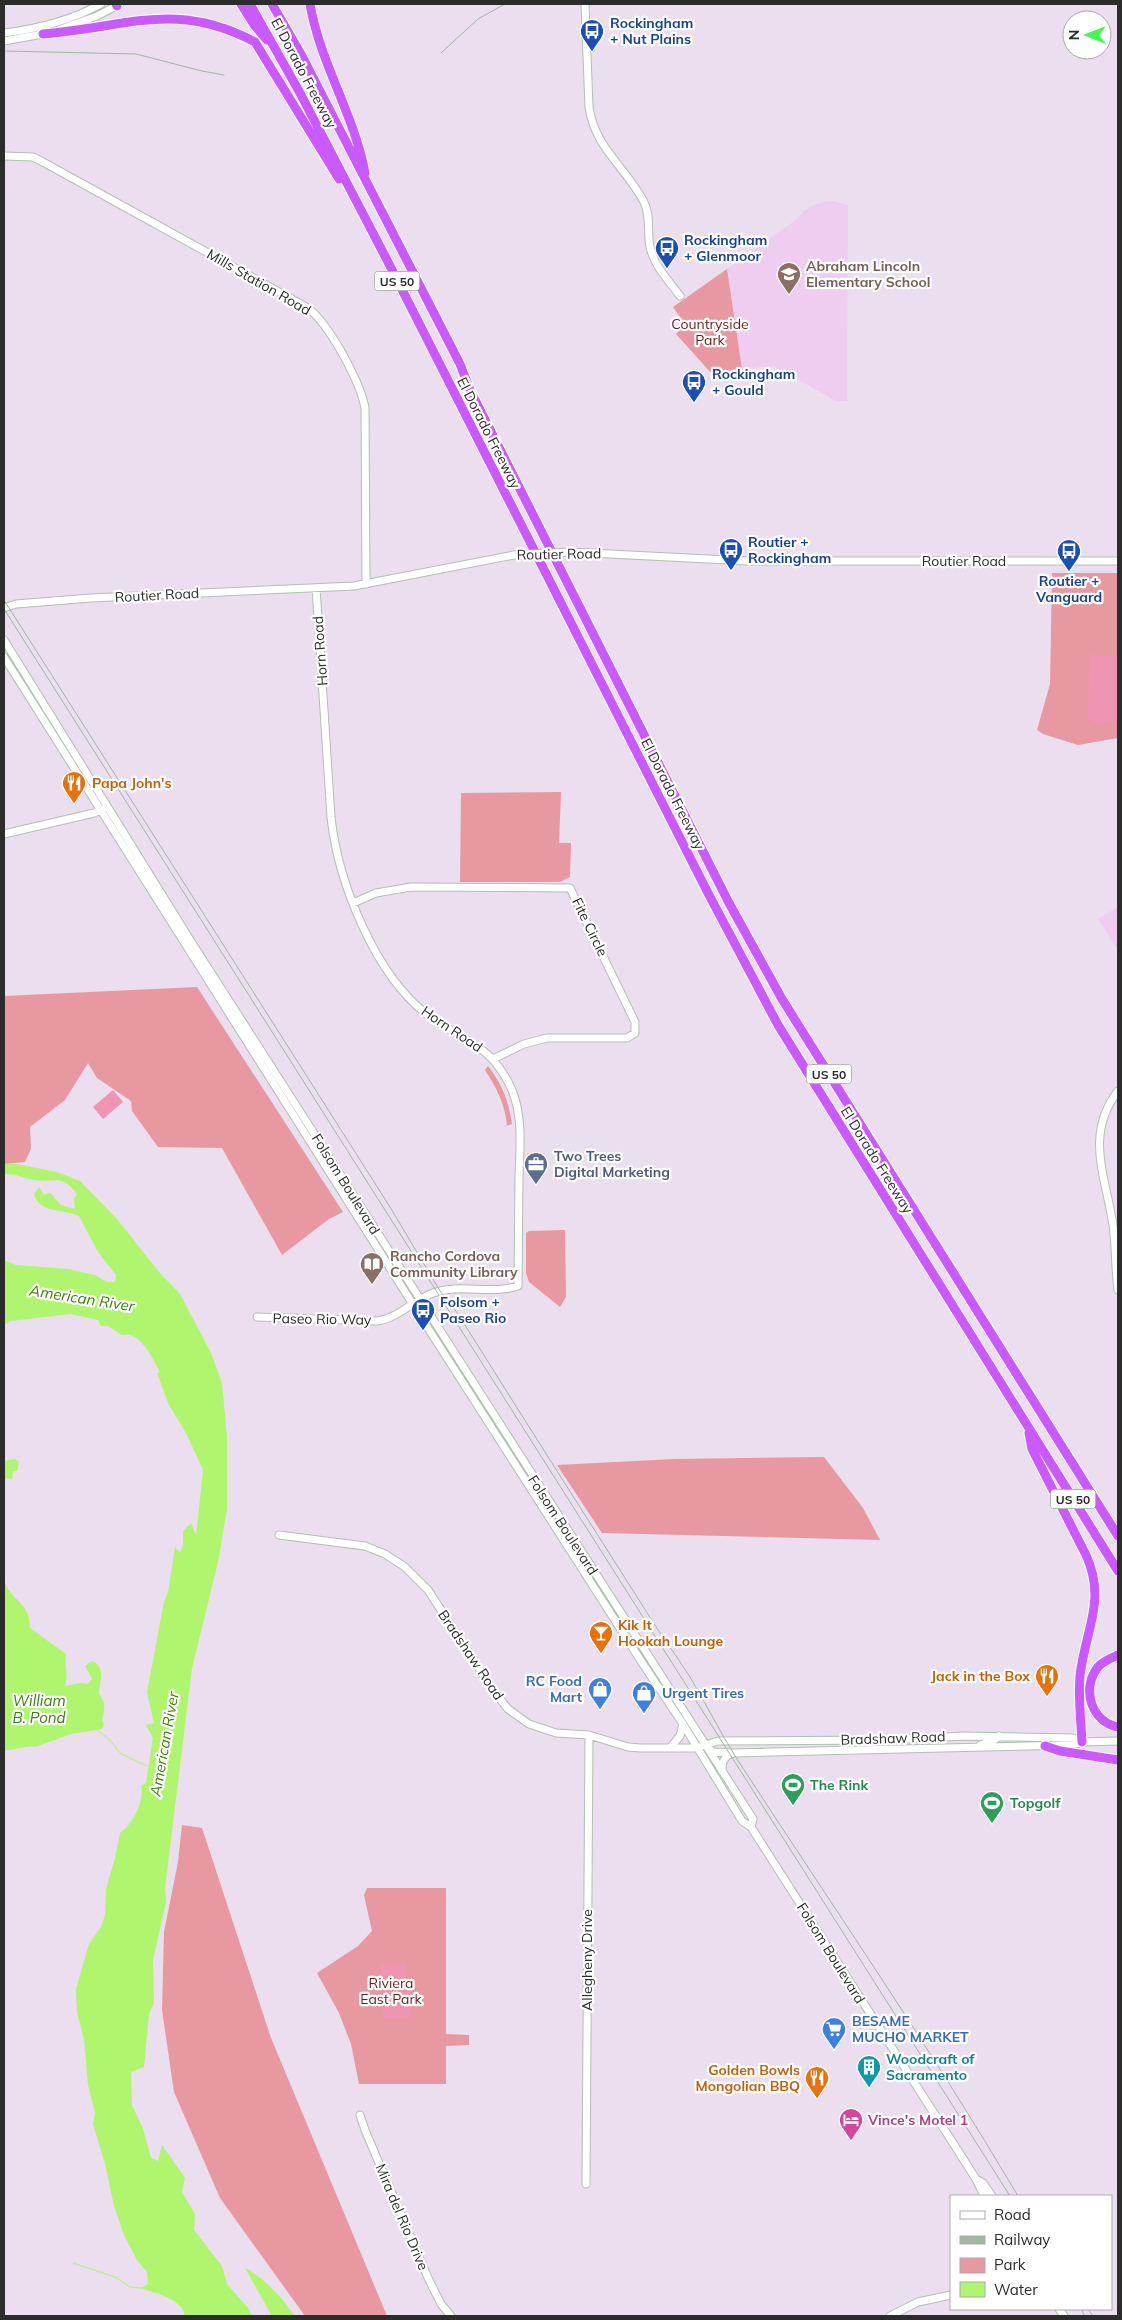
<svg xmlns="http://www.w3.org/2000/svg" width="1122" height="2320" viewBox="0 0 1122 2320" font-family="Mulish,sans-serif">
<rect width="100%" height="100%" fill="#ebdeee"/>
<path fill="#eecdf1" d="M827,201H833L848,205L847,401H836L774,366L742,369L727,269L797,219L804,211L814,205Z
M1118,907V950L1098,919Z"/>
<path fill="#e798a0" d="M727,269L742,369L712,374L676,334L685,324L673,307Z
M1052,573H1118V738L1078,745L1043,734L1037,730L1050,684Z
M561,792L559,843H571L570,877L560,882H460L461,793Z
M197,987L343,1212L329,1219L282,1255L222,1148L158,1147L132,1111L131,1101L97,1078L88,1063L65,1100L30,1127L31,1149L25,1162L4,1164V996Z
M488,1066C502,1084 509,1102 512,1124L502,1127L507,1125C505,1104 496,1087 485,1070Z
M565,1230L566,1297L560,1307L529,1282L526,1273V1233L529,1231Z
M824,1457L863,1508L880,1540L602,1533L557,1465L675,1459Z
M182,1825L202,1828L271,2038L387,2316H305L220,2198L174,2092L162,2010L164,1932L178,1862Z
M367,1888H446V2034L469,2035V2045L446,2046V2084H359L351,2044L339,2013L317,1973L358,1946L372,1931L364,1895Z"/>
<path fill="#ef94b2" d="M1089,654L1118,657V720L1097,724L1088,719Z
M113,1090L123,1102L103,1119L93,1107Z
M381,1963H406V1978H381Z
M383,1992H411V2018H383Z"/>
<path fill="#aff56d" d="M4,1164H17L57,1172L80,1181L117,1219L159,1272L180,1294L211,1353L222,1383L227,1437V1509L218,1562L192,1668L165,1888L166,1902L153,1960L154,2003L149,2014L144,2067L131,2072L132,2105L143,2129L151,2158L158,2161L162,2145L185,2178L182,2192L195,2214L194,2230L222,2266L227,2284L248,2308L252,2316H185C181,2297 155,2294 141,2288L148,2284L147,2272L137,2260L124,2235L114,2206L105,2164L93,2124L95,2113L88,2085L84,2040L77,2012L76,1989L89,1944L101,1927L105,1915L106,1889L115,1858L120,1833C132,1825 145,1801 141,1786L146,1783L153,1738L146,1725L154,1723L147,1692L164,1602L168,1592L175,1547L180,1553L183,1545V1531L191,1523L196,1535L203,1470L187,1435L168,1403L157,1373L160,1372C153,1359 140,1330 122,1335L108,1326H101L98,1320L71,1314L11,1321L4,1325V1260L16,1265L68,1269L95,1275L107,1282H115L116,1275L98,1252L79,1216C63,1208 39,1214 34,1194L39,1187L44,1195L50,1193L61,1205L75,1209L74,1199L77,1194C62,1173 54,1183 35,1180C22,1178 19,1174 4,1174Z
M15,1459L19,1462L17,1471H13L12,1479L4,1478V1461Z
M4,1578C6,1594 23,1601 28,1615C30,1619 29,1624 30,1628L66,1654C64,1668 69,1671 65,1686L80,1683L88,1684L92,1679L85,1666L92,1661C107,1668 99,1681 99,1694C107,1704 104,1710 102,1722L104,1723L102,1729L71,1734L35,1747C24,1745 15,1751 4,1750Z
M245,2268C267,2280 280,2296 295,2316H272Z"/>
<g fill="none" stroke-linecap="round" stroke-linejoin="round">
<path stroke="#aff56d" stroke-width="1" d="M97,1730L109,1739L121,1754L147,1766
M73,2263L115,2277L130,2287L141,2288"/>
<g stroke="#b2c0b2" stroke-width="9">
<path id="secondary" d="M585,4L589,107C595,149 626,167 644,202C651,216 647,232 650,247C654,266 669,281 680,296
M58,30L97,16L120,4
M4,33C37,29 72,20 101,4
M4,41L48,33
M4,156L33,157L43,162L308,308C329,324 360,381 365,408L366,584
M571,552L747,561H1118
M4,608L16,604L91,598L354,586L514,555
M4,640L192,943L753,1819L751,1827
M4,657L419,1314L643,1664L683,1724L742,1821L751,1827L976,2179L984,2196
M4,834L94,813L105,808
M353,903L376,893L411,887L570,888L635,1022V1033L627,1038H547L524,1044L493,1059
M1118,1091C1084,1135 1106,1177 1113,1225C1116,1246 1115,1268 1118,1290
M257,1317L377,1321C399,1318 413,1300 433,1293C460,1283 491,1295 518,1286C518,1249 519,1213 519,1176C520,1147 523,1117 512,1090C491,1043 465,1043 429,1016C375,976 338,882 331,817L316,588
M279,1535L365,1546L385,1554L405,1567L428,1590L493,1690L508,1709L529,1724L556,1733L589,1735L628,1747L641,1748H696L718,1741L888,1740L964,1736L1073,1738L1082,1742
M980,1745L993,1741L999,1736
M670,1748L680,1736L683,1724
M708,1748L713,1752L734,1753L1073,1745L1082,1742L1118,1741
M722,1771C722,1762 724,1755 734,1753
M360,2115L365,2130L428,2278L441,2304L451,2316
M976,2179L983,2183L992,2196
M586,2184L589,1735
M1059,2309L1064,2316
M890,2316L918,2302L951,2295"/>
</g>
<g stroke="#fff" stroke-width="11">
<path id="highway" d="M116,4L117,6
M241,4L255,26L267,40
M250,4L300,93L387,260L709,895L778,1025L1118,1571
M272,4L302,56L460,364L470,390L729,903L782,999L1118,1536
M310,4C320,63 354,114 365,173
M43,34C129,27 176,0 255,42L339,179
M1029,1433L1032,1449L1086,1555C1107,1601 1085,1630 1080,1676C1078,1697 1081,1720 1082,1742
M1118,1655C1111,1658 1103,1661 1098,1667C1081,1688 1091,1722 1118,1727
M1045,1746L1060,1751L1118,1760"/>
</g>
<use href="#secondary" stroke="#fff" stroke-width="7"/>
<use href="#highway" stroke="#ca59ff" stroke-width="9"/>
<path stroke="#a0b7a3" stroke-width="1" d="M4,609L1010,2196
M1081,2309L1085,2316"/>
<path stroke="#a0b7a3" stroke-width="1" d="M4,51L136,54L202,71L224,75
M441,53L478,19L505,4
M4,600L390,1207L440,1291L458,1314C520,1413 583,1512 646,1611C660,1634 676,1655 690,1677C706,1704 720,1732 737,1759C831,1904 930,2047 1018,2196
M1088,2309L1093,2316"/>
<g stroke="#b2c0b2" stroke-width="9" stroke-linecap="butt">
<path id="secondary-bridge" d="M514,555L571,552"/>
</g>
<use href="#secondary-bridge" stroke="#fff" stroke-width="7"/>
</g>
<defs>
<g id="bus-pin" transform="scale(1.25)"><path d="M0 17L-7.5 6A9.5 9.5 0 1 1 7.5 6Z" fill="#1a4fb4" stroke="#fff"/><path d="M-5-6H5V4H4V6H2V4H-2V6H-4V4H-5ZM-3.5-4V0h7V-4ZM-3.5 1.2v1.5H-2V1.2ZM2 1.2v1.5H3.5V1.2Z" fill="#fff"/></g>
<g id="school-pin" transform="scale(1.25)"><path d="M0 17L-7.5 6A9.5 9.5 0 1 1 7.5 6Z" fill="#8d6e63" stroke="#fff"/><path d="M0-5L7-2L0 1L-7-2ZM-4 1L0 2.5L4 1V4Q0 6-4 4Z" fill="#fff"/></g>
<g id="restaurant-pin" transform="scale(1.25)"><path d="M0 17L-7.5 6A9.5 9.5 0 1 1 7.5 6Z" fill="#e8710a" stroke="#fff"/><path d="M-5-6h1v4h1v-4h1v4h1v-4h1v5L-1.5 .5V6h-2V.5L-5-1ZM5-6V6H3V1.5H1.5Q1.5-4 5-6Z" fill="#fff"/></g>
<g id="office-pin" transform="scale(1.25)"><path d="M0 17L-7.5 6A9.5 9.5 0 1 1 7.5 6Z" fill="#5c6f8a" stroke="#fff"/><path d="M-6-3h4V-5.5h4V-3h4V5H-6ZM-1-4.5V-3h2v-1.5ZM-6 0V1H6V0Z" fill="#fff"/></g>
<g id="library-pin" transform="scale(1.25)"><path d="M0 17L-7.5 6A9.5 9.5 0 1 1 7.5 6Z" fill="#8d6e63" stroke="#fff"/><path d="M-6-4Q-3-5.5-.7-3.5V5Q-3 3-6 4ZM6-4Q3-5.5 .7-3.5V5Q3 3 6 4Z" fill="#fff"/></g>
<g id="bar-pin" transform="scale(1.25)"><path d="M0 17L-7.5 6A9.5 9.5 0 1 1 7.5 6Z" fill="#e8710a" stroke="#fff"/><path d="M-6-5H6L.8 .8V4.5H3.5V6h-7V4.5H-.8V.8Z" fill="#fff"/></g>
<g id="shop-pin" transform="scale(1.25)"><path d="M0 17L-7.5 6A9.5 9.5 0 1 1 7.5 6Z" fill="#3f7fe0" stroke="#fff"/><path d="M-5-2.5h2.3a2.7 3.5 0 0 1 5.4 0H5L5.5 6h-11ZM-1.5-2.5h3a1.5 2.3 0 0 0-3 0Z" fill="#fff"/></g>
<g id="stadium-pin" transform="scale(1.25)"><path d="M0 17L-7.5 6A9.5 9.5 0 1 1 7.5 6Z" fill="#2e9e5b" stroke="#fff"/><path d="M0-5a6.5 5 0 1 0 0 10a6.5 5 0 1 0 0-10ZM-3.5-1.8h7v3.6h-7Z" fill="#fff"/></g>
<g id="supermarket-pin" transform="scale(1.25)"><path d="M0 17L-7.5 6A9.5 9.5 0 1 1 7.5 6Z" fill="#3f7fe0" stroke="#fff"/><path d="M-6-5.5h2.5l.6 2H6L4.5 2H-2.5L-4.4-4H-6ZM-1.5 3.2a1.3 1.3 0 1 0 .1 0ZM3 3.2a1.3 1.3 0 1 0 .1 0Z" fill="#fff"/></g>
<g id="building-pin" transform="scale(1.25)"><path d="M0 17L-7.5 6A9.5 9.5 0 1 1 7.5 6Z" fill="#0f9aa8" stroke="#fff"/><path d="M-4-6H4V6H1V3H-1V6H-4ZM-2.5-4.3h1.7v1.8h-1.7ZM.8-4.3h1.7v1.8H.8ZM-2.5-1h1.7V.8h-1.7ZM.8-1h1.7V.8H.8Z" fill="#fff"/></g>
<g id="hotel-pin" transform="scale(1.25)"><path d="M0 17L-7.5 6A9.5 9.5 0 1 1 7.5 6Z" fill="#d1479c" stroke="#fff"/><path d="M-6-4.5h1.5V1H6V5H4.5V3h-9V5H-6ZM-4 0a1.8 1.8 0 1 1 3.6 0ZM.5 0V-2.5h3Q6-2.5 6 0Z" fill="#fff"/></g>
</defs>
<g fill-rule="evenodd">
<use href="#bus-pin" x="592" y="31"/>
<use href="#bus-pin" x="667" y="248"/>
<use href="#school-pin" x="789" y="274"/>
<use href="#bus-pin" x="694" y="382"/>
<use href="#bus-pin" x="731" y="550"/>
<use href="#bus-pin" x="1069" y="551"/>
<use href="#restaurant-pin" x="74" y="783"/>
<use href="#office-pin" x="536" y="1164"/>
<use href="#library-pin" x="372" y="1264"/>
<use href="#bus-pin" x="423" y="1310"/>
<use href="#bar-pin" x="601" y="1633"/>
<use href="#restaurant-pin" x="1047" y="1676"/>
<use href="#shop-pin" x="600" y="1689"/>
<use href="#shop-pin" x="644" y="1693"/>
<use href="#stadium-pin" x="793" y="1785"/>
<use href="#stadium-pin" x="992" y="1803"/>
<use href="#supermarket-pin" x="834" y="2029"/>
<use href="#building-pin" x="869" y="2067"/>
<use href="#restaurant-pin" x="817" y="2078"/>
<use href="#hotel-pin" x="851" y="2120"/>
</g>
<g text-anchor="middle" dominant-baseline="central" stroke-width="4.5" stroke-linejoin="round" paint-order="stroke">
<g fill="#fff" stroke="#6b6b6b" stroke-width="1">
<rect x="374.5" y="271.5" width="45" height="19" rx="4"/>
<rect x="806.5" y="1064.5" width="45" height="19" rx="4"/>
<rect x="1050.5" y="1489.5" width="45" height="19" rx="4"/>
</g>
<g font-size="12" font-weight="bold" fill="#2c2c2c">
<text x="397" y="281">US 50</text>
<text x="829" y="1074">US 50</text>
<text x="1073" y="1499">US 50</text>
</g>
<g font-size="14" font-weight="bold" fill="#164399" stroke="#fff" text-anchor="start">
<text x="610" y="23">Rockingham<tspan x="610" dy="16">+ Nut Plains</tspan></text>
<text x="684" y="240">Rockingham<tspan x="684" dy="16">+ Glenmoor</tspan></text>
<text x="712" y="374">Rockingham<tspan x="712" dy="16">+ Gould</tspan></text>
<text x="748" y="542">Routier +<tspan x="748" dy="16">Rockingham</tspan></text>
<text x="1069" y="581" text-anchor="middle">Routier +<tspan x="1069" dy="16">Vanguard</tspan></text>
<text x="440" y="1302">Folsom +<tspan x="440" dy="16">Paseo Rio</tspan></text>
</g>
<g font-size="14" fill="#2c2c2c" stroke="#fff">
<text transform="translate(304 73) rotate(62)">El Dorado Freeway</text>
<text transform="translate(259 282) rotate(30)">Mills Station Road</text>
<text transform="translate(489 433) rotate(63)">El Dorado Freeway</text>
<text transform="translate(559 554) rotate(-1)">Routier Road</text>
<text x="964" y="561">Routier Road</text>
<text transform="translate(157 595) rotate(-3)">Routier Road</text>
<text transform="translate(320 651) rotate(-94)">Horn Road</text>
<text transform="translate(673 794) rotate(63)">El Dorado Freeway</text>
<text transform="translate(590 927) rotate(64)">Fite Circle</text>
<text transform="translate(452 1029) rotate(34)">Horn Road</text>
<text transform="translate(877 1160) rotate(58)">El Dorado Freeway</text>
<text transform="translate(346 1184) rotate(58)">Folsom Boulevard</text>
<text transform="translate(322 1319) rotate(1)">Paseo Rio Way</text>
<text transform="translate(563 1525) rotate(57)">Folsom Boulevard</text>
<text transform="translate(471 1655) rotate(56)">Bradshaw Road</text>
<text transform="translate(893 1738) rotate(-2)">Bradshaw Road</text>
<text transform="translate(831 1953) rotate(58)">Folsom Boulevard</text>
<text transform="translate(587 1960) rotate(-90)">Allegheny Drive</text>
<text transform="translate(402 2217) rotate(67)">Mira del Rio Drive</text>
</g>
<g font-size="14" font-weight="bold" fill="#785e54" stroke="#fff" text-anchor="start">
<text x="806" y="266">Abraham Lincoln<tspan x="806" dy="16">Elementary School</tspan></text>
<text x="390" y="1256">Rancho Cordova<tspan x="390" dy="16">Community Library</tspan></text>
</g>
<g font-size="14" fill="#6f1a17" stroke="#fff">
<text x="710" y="324">Countryside<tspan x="710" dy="16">Park</tspan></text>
<text x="391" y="1983">Riviera<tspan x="391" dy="16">East Park</tspan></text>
</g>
<g font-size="14" font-weight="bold" fill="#c56008" stroke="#fff" text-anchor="start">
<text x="92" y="783">Papa John's</text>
<text x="618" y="1625">Kik It<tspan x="618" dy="16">Hookah Lounge</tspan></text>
<text x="1030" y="1676" text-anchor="end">Jack in the Box</text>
<text x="800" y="2070" text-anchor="end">Golden Bowls<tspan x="800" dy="16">Mongolian BBQ</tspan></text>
</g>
<g font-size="14" font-weight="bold" fill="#4e5e75" stroke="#fff" text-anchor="start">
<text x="554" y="1156">Two Trees<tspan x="554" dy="16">Digital Marketing</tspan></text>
</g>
<g font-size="14" font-weight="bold" fill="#366cbe" stroke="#fff" text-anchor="start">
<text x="582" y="1681" text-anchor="end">RC Food<tspan x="582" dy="16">Mart</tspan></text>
<text x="662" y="1693">Urgent Tires</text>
<text x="852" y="2021">BESAME<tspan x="852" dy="16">MUCHO MARKET</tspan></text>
</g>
<g font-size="14" font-weight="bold" fill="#27864d" stroke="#fff" text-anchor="start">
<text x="810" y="1785">The Rink</text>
<text x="1010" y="1803">Topgolf</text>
</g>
<g font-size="14" font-weight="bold" fill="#0d838f" stroke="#fff" text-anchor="start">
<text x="886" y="2059">Woodcraft of<tspan x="886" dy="16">Sacramento</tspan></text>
</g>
<g font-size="14" font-weight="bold" fill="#b23c85" stroke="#fff" text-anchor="start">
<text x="868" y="2120">Vince's Motel 1</text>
</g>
<g font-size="15" font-style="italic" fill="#3a8109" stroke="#fff">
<text transform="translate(82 1298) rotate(9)">American River</text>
<text x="39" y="1700">William<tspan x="39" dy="17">B. Pond</tspan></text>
<text transform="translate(164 1744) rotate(-80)">American River</text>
</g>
</g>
<rect width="1122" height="2320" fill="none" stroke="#2c2c2c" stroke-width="10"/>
<rect x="950" y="2195" width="162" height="115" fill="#ffffff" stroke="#ababab"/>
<rect x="960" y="2211" width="25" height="8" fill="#ffffff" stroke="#ababab"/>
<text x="994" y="2220" font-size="15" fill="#2c2c2c">Road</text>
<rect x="960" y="2236" width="25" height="8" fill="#a0b7a3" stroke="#ababab"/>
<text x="994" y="2245" font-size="15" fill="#2c2c2c">Railway</text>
<rect x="960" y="2258" width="25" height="15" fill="#e798a0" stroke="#ababab"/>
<text x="994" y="2270" font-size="15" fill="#2c2c2c">Park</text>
<rect x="960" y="2282" width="25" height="15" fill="#aff56d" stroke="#ababab"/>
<text x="994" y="2295" font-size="15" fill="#2c2c2c">Water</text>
<g transform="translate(1087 35) rotate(270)"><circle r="24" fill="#ffffff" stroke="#ababab"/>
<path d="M0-4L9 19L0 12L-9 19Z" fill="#3bff47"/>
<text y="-8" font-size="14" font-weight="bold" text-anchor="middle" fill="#2c2c2c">N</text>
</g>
</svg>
